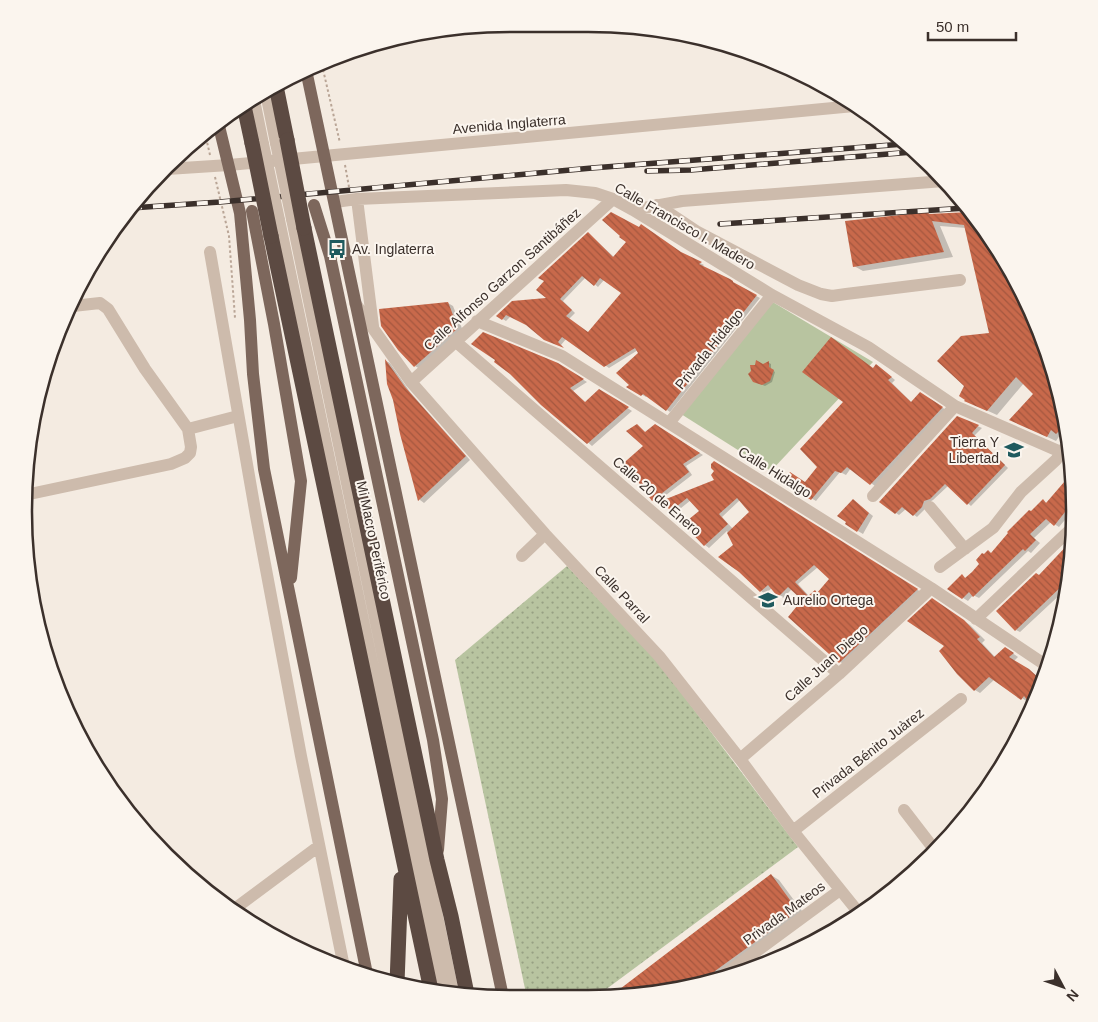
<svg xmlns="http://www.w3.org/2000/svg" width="1098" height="1022" viewBox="0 0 1098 1022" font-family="Arial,sans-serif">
<defs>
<pattern id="grass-dots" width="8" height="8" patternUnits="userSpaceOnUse" patternTransform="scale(1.25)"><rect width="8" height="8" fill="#b8c4a0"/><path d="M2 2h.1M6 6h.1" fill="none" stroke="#97a083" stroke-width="1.8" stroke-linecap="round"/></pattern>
<pattern id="building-back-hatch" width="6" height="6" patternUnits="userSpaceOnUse" patternTransform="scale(1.25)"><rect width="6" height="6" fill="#c8694b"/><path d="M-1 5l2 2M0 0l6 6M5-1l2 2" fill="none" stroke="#a4573f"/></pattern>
</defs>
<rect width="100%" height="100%" fill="#f4ebe1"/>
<path fill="url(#grass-dots)" d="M567,566L658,662L798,847L597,996L527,998L455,660Z"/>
<path fill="#b8c4a0" d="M771,301L873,362L771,471L681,414Z"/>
<path fill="#0003" fill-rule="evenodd" d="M800,73L803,74L815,82L806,83L801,81Z
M970,214L1009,267L1048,354L1067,436L1065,438L1060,435L1056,441L1011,420L1034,394L1024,383L997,415L966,401L990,335L966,228L940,226L953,257L863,271L854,266L930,215Z
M589,234L614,257L683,254L704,265L702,267L760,298L670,412L647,396L646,397L629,387L640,353L638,350L609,368L566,339L561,345L563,347L549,341L527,325L511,316L506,321L498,316L549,298ZM586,277L598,287L604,280L623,293L588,333L569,319L575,313L563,301Z
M448,303L453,306L463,331L420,369L415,366Z
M386,361L390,363L410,392L470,460L424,503L420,500L401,434Z
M496,361L558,364L587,382L573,391L586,403L599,390L632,411L592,446Z
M769,363L771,364V369L775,372L772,382L765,386L756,382L763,365Z
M877,365L895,380L892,383L912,403L924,396L946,410L875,486L851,468L846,475L840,472L816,501L785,482L805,484L819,467Z
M957,417L982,428L974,436L1008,468L971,506L948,486L933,500L928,503L925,509L917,517L906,509L899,515L896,513L881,501Z
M637,425L646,433L655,425L703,455L686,466L692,475L657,502L653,500L635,476L633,478L629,476L645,446Z
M714,463L921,592L844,664L840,662L804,600L792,589L783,598L772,588L765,594L761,591L727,531L709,548L705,545L701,511L691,500L676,512L663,501L716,481V471L711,466ZM740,500L750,512L733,529L722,517ZM818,567L831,579L818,594L809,596L798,584Z
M1071,479L1072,517L1069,515L1059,527L1051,522L1034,538L1040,543L1031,553L1028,551L979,598L973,595L968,601L949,589L962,576L967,579L1043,501L1047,503Z
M854,501L873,516L863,534L846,524Z
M1073,540L1065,590L1020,632L1016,630L1040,576Z
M938,603L970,625L985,640L982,643L995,657L1011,652L1018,657L1014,661L1041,680L1032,705L995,679L980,693L975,690L946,646L909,621Z
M771,875L779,880L805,915L722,977L651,994L614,995Z"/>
<path fill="url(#building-back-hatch)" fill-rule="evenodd" d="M611,212L639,227L641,224L681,252L702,262L699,264L730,279L733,281V282L757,295L666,411L643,394L641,396L626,387L629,385L616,373L638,353L635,348L604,367L562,337L558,342L564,348L544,340L526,325L506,315L502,320L496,316L512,301L546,298L536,290L544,281L538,278L588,232L613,257L626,242L619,237L620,236L602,220ZM582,276L594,286L600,278L621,293L588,332L566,316L572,310L560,299Z
M928,212L929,214L970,212L1009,267L1048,354L1065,425L1056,434L1051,430L1047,437L1009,420L1033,394L1016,377L987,411L964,401L965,400L959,396L964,386L937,361L961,336L989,333L964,225L932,221L944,252L853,267L845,221Z
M448,302L458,328L414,367L398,350L381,326L379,309Z
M483,332L558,363L584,379L570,388L585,402L599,389L629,407L587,444L541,405L510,374L494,362L495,360L471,344Z
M831,337L873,368L876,364L892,377L888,380L911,402L920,392L943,407L870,485L847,467L841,473L835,471L811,500L783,483L790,472L805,482L817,467L800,449L843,402L802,372Z
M385,359L405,387L466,456L418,501L400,434L393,400L387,384Z
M756,360L763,364L769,361V367L774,370L770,381L762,385L753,382L748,374L751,371L750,365H755Z
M957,416L979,425L972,433L1005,465L967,505L945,484L930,499L924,501L922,507L913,516L902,507L895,514L879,502Z
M637,424L645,432L655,424L700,453L683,464L689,472L652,501L632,473L629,477L618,468L643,446L626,431Z
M714,461L918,589L839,663L788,617L802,600L788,587L778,597L768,585L760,592L739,572L718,557L733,545L727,533L749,512L737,498L719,514L728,524L704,546L683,524L699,511L687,498L671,511L661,501L714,480L711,475L714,471L711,468V464ZM814,565L829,579L817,593L815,590L808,596L795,582Z
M1071,474L1072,519L1065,512L1054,526L1046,519L1030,534L1036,540L1025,551L1023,549L973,597L969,592L962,599L947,589L962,574L965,578L972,572L979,564L976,560L982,553L984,554L988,550L991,553L1008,533L1007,532L1029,510L1031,511L1043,499L1046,503Z
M853,499L869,513L857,532L845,524L846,522L837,516Z
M1073,539L1067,581L1015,631L996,611L1036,573L1039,575Z
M932,598L964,620L980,637L977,639L994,657L1005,647L1014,653L1009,657L1029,669L1041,680L1032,706L1024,696L1021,700L989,677L974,691L957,674L939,651L944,646L907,621Z
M771,874L798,911L715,971L712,978L708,981L651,994L612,995Z"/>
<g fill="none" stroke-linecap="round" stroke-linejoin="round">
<path stroke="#b9a596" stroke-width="2" stroke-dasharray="2.5 2.5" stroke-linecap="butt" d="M322,65L340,143
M205,133L210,155
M345,165L349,187
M215,177L229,236L235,318"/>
<path stroke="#cdbbac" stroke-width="12" d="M266,93L276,143
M254,100L263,144
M167,169L229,165L854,106
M357,199L373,326
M335,202L357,199L566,190L595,193L613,199L633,210L772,295L868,347L955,406L1070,456
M657,205L696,231L798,285L821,294L832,296L846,294L960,280
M633,210L682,201L944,181
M292,219L453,993
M279,220L441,991
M210,252L256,516L301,756L344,967
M355,303L411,382L545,534L659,656L740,759L793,831L859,913
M477,321L562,356L931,588L1047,666
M455,341L839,674
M411,382L613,199
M669,423L772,295
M188,429L238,416
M25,495L171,464L185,458L190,453L191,447L188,429L145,369L108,309L100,303L73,306
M873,496L955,406
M930,507L965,549
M522,556L545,534
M940,567L993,528L1021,492L1056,460L1069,442
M976,619L1073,527
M740,759L839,674L931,588
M904,810L934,849
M793,831L961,699
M233,910L319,846
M720,978L840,890"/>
<path stroke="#7d675c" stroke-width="12" d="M306,70L503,997
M218,122L240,213L250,320L253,374L264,469L367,974
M314,205L330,256L433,740L442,799L438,850
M252,211L274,324L301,481L291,578"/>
<path stroke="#5c4a42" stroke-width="15" d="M276,86L287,140
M244,106L252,143
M304,228L437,860L451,916L467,994
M271,236L431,990
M397,983L401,879"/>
<g stroke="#3b302b" stroke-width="5.5">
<path id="rail" d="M647,171L691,170L913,152
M131,208L220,202L592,168L904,144
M720,224L966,208"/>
</g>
<use href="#rail" stroke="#fbf5ee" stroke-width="4" stroke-dasharray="11" stroke-linecap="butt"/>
<path stroke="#cdbbac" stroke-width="12" d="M276,143L292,219
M263,144L279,220"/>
<path stroke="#5c4a42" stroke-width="15" d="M287,140L304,228
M252,143L271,236"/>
</g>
<defs>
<g id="bus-bare" transform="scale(1.5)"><path d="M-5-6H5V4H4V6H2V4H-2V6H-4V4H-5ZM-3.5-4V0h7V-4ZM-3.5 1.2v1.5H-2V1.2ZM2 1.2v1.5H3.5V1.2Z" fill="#1f5a5e" stroke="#fbf5ee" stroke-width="2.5" paint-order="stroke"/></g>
<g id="school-bare" transform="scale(1.5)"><path d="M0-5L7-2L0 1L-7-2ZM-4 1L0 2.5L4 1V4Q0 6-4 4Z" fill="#1f5a5e" stroke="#fbf5ee" stroke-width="2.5" paint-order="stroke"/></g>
</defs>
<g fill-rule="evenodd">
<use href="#bus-bare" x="337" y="249"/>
<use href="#school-bare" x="1014" y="450"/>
<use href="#school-bare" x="768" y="600"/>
</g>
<g text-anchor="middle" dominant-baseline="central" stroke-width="4" stroke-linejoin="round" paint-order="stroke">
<g font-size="14" fill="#3b302b" stroke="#fbf5ee">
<text transform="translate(509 124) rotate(-5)">Avenida Inglaterra</text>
<text transform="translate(685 226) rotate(30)">Calle Francisco I. Madero</text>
<text transform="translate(502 279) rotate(-42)">Calle Alfonso Garzon Santibáñez</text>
<text transform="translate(709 349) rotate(-51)">Privada Hidalgo</text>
<text transform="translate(775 472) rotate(32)">Calle Hidalgo</text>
<text transform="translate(657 496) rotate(41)">Calle 20 de Enero</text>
<text transform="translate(374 540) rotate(78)">Mi Macro Periférico</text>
<text transform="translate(622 594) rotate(47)">Calle Parral</text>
<text transform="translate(826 663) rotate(-42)">Calle Juan Diego</text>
<text transform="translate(868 753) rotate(-38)">Privada Bénito Juàrez</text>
<text transform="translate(784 913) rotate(-36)">Privada Mateos</text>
</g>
<g font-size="14" fill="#3b302b" stroke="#fbf5ee" text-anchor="start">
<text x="352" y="249">Av. Inglaterra</text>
<text x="999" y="442" text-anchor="end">Tierra Y<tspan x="999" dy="16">Libertad</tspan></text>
<text x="783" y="600">Aurelio Ortega</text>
</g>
</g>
<path d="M0 0H1098V1022H0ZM510 32H588A478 478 0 0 1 1066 510V512A478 478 0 0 1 588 990H510A478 478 0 0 1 32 512V510A478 478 0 0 1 510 32Z" fill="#fbf5ee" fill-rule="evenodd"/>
<path fill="none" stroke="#3b302b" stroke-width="2.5" d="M510 32H588A478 478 0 0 1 1066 510V512A478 478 0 0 1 588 990H510A478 478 0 0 1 32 512V510A478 478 0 0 1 510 32Z"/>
<g transform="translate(1063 987) rotate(131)" stroke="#fbf5ee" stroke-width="4" paint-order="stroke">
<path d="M0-4L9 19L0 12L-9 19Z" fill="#3b302b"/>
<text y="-8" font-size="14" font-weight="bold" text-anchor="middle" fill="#3b302b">N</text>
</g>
<path d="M928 32v8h88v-8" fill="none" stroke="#3b302b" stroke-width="2.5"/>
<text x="936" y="32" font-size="15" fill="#3b302b" stroke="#fbf5ee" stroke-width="4" paint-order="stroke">50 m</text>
</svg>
